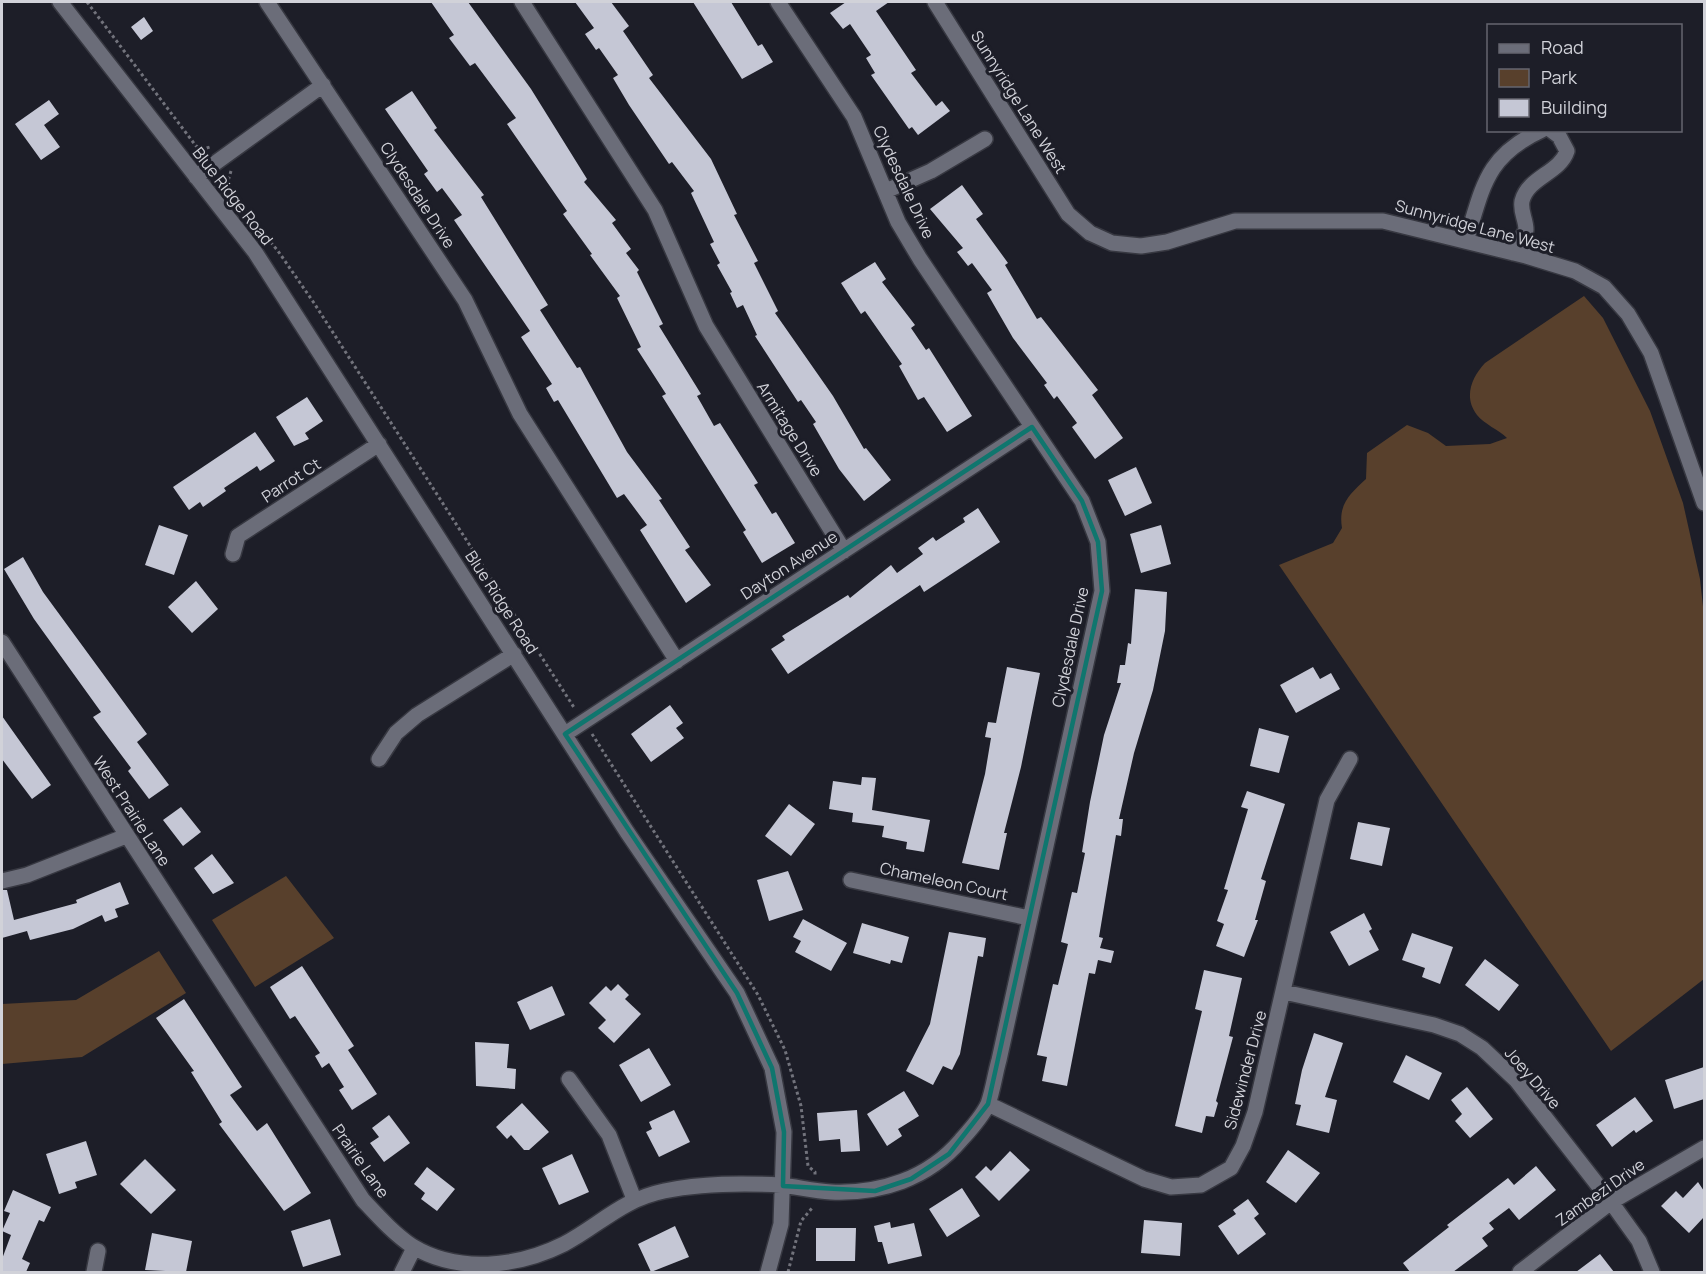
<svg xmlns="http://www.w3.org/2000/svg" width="1706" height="1274" viewBox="0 0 1706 1274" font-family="Manrope,sans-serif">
<rect width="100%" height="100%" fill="#1d1e28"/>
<path fill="#58402c" d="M1584,296L1603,318L1650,411L1683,503L1700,579L1704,616V979L1611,1051L1279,565L1333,543L1342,528C1338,504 1350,494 1366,479L1367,453L1407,425L1428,433L1446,446L1490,444L1507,438C1499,430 1484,424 1477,415C1463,397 1472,377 1485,363Z
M286,876L334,938L255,987L212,920Z
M159,951L186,993L82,1057L2,1064V1004L76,1000Z"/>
<path fill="#c5c7d5" d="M431,2H468L531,89L587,179L584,182L616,220L612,223L631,249L626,253L639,270L637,272L663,324L659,326L701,394L697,396L714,426L720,423L758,483L754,485L772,514L776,512L795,543L762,563L743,532L746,530L662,396L666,394L637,349L641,347L617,298L620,296L590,255L592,254L563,214L567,211L507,124L516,118L475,63L470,66L449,38L454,35Z
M575,2H611L629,26L623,31L653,75L649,78L711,159L737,214L734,215L758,261L754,263L778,311L775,313L833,396L864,449L866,448L891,480L864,501L839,469L813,424L816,422L801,400L798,402L755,336L757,335L743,305L737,308L730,293L732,292L717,265L720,263L710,244L714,242L691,193L694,191L672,162L669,164L629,105L613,78L618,75L599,48L596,50L585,34L594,28Z
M693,2H731L758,46L762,44L773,62L742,79Z
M846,2H889L876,11L916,70L911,73L936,106L942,101L950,111L918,135L912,127L909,129L871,75L875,73L866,58L871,55L850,24L843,29L830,13Z
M144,17L153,31L141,40L131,27Z
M412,91L437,128L434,130L484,195L481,197L548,305L540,310L577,368L580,367L627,452L662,499L659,500L690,547L685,550L711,585L686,603L640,530L647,525L624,494L617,498L558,400L554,402L546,388L552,384L521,337L530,331L454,220L462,215L442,188L437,192L424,174L428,171L385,109Z
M49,100L59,114L44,125L60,147L41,160L15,124Z
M962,185L983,214L976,219L1008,263L1005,265L1037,319L1041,317L1098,390L1092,395L1123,438L1095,459L1072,427L1077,423L1057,396L1054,399L1044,385L1047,383L1013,338L987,293L992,290L972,263L968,266L957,252L963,248L930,209Z
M875,262L886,279L882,282L915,325L911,328L926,350L929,348L972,416L947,432L924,397L918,400L899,366L902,364L865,311L861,314L841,283Z
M307,397L323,421L305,433L309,439L294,446L276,417Z
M255,432L275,461L260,471L257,466L224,488L226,491L203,507L200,502L189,510L173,487Z
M1136,467L1152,503L1125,516L1108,480Z
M978,508L1000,542L924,592L920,585L788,674L771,649L785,640L782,636L848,595L850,598L891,565L897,573L923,554L918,548L933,537L936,541L965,522L963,518Z
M159,525L188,535L174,575L145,565Z
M1161,525L1171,564L1141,573L1130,534Z
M23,557L43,592L147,734L137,742L169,785L149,799L128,771L131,768L93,717L101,712L34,619L4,569Z
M196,581L218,609L192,633L168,607Z
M1135,589L1167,592L1165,631L1153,690L1134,753L1119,819H1123L1121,836L1116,835L1099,937L1103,938L1100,948L1114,951L1111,963L1098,960L1095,974L1089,973L1067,1086L1042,1081L1047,1057L1037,1055L1053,984L1058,985L1068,944L1061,942L1072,892L1077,893L1085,853L1082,852L1090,802L1104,735L1121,683H1117L1120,665H1125L1128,643L1131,644Z
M1007,667L1040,673L1021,767L1004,833H1007L999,870L962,863L985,774L991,738L985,737L988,722L996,723Z
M1313,667L1320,679L1331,673L1340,689L1296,713L1280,685Z
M670,705L683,723L676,728L684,738L651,762L631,734Z
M2,716L51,785L32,799L2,759Z
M1259,728L1289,736L1279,773L1250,766Z
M862,777L876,778L872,810L930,820L924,852L906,849L907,842L882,837L884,826L852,822L853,813L829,809L833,781L861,785Z
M1247,791L1285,804L1261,879L1266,881L1255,920H1258L1244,957L1216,946L1224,924L1217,921L1228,890L1224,889L1248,809L1241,807Z
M789,804L815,824L791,856L765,836Z
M181,807L201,832L183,846L163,820Z
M1358,822L1390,828L1382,866L1350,859Z
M212,854L234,883L213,894L194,868Z
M788,871L803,910L769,921L757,880Z
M120,882L129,904L115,909L118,917L105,922L102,915L73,929L30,940L27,931L2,938V890H7L14,920L77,903L76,900Z
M1364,913L1372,929L1369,931L1379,950L1349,966L1330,932Z
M803,919L847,943L831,971L795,952L801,941L793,937Z
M862,923L909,937L902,963L891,960L890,964L853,953Z
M949,932L986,938L983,957L978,956L960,1054L952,1070L943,1066L933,1085L906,1071L930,1024Z
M1412,933L1453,947L1440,984L1422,977L1425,968L1402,960Z
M1485,959L1519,985L1499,1011L1465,985Z
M302,966L354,1046L348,1050L377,1094L352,1110L339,1090L344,1087L329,1063L322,1068L315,1056L320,1053L295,1016L290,1019L270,987Z
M1204,970L1242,978L1229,1036L1233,1037L1216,1101L1218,1103L1214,1117L1206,1116L1202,1133L1175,1126L1202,1011L1195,1009Z
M618,984L629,995L625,999L641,1014L614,1043L598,1028L606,1020L589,1003L606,986L611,991Z
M552,986L565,1015L530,1030L517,1002Z
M184,999L242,1087L230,1095L257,1131L267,1123L311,1193L284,1211L219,1124L222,1122L191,1072L194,1071L156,1018Z
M1314,1033L1343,1043L1325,1097L1337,1100L1329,1133L1296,1125L1301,1105L1295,1104L1302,1070Z
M475,1042L509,1044L507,1068L516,1069L515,1089L476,1086Z
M649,1048L671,1085L641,1102L619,1065Z
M1406,1055L1442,1073L1429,1100L1393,1082Z
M1704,1067V1099L1674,1109L1665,1080Z
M1467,1087L1493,1119L1470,1138L1455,1121L1462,1114L1451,1100Z
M904,1091L919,1116L898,1129L902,1136L887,1146L867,1114Z
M1635,1097L1653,1121L1636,1133L1634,1130L1612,1147L1596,1125Z
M522,1103L549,1132L529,1150H524L511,1135L507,1139L496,1127Z
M674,1110L690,1142L659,1157L646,1132L652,1129L649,1122Z
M857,1110L860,1151L841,1152L840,1139L819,1141L817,1113Z
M389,1115L410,1143L384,1162L370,1143L379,1137L372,1128Z
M86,1141L97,1175L75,1182L77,1188L59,1194L46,1154Z
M1288,1150L1320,1173L1296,1203L1266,1182Z
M1010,1151L1030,1170L999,1201L975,1177L986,1166L991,1171Z
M572,1154L589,1192L559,1205L542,1168Z
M145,1159L176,1190L151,1214L120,1184Z
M1536,1166L1556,1190L1519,1220L1509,1208L1489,1223L1494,1229L1482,1238L1488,1246L1453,1272H1410L1403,1263L1449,1227L1447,1225L1508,1178L1514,1185Z
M427,1167L455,1189L437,1211L421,1199L425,1193L414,1184Z
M1698,1182L1704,1191V1217L1689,1233L1661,1206L1676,1191L1683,1198Z
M962,1188L980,1216L947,1237L929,1209Z
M13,1190L51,1207L44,1222L39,1220L22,1259L30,1263L26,1272H2V1259L11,1235L2,1231L10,1213L4,1211Z
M1248,1199L1259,1214L1254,1218L1266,1234L1238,1255L1218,1226L1236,1214L1233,1210Z
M330,1219L341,1255L303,1267L291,1231Z
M1144,1220L1182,1223L1180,1256L1141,1253Z
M890,1222L891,1228L914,1223L922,1256L888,1264L882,1242H878L874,1226Z
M675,1226L689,1257L651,1272L638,1244Z
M816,1228H856L855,1261H816Z
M152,1233L192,1241L186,1272L145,1270Z
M1600,1254L1614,1272H1576Z"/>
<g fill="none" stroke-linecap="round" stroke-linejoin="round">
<g stroke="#373841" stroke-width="18">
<path id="minor" d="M60,2L255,252L627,832L737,993L772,1068L784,1132L781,1224L768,1272
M267,2L465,300L520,414L677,661
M522,2L655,210L706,326L844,551
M935,2L1068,214L1090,233L1112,243L1141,246L1167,242L1235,221H1383L1526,256L1575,271L1604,287L1628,314L1651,353L1704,503
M196,177L323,85
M886,191L931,171L985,139
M1466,241C1483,188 1485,156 1542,130
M1513,253L1526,230C1526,219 1520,212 1522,201C1528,177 1560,173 1567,151L1559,136L1551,130
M233,554L238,536L379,444
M2,642L363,1200C378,1216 393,1233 412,1246C458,1274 518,1267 564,1244C600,1225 621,1200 664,1191C703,1183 741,1183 781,1185C798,1187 814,1191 831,1192C880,1194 928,1179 961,1140C970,1130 982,1117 988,1104C993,1090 995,1074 999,1060L1102,591L1098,542L1082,501L920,259L898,222L854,117L778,2
M565,734L1032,427
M379,759L396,733L417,715L514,654
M851,880L1029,918
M2,881L27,875L126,836
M1284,992L1434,1025L1460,1034L1482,1048L1516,1080L1611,1202L1639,1241L1652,1272
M569,1079L609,1135L634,1199
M988,1104L1144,1179L1171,1187L1201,1185L1231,1168L1243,1146L1255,1112L1327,800L1350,759
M94,1272L98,1251
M402,1272L414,1248
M1520,1272L1611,1202L1704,1148"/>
</g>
<path stroke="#72737c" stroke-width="3" stroke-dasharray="3 3" stroke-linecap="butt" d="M87,2L196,146L203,149L210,147
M231,171L228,181L232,195
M240,205L278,251L314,303L575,709
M592,734L758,995L785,1050L801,1106L808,1166L815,1172V1177
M788,1272L801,1221L813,1207"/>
<use href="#minor" stroke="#6b6d79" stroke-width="15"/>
</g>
<path fill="none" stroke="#0f766e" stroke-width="4.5" stroke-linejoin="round" d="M1032,427L1082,501L1098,542L1102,591L988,1104L949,1154L911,1179L875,1191L783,1186L784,1132L772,1068L737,993L565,734Z"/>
<g text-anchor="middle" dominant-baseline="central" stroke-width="6" stroke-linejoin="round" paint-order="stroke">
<g font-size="16" fill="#d1d2d9" stroke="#1d1e28">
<text transform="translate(1019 102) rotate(58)">Sunnyridge Lane West</text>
<text transform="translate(904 182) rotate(65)">Clydesdale Drive</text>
<text transform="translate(418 195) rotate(57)">Clydesdale Drive</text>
<text transform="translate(233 196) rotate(52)">Blue Ridge Road</text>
<text transform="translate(1475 226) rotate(15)">Sunnyridge Lane West</text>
<text transform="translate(790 429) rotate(58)">Armitage Drive</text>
<text transform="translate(291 480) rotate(-33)">Parrot Ct</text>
<text transform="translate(789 565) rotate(-33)">Dayton Avenue</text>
<text transform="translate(502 602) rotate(57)">Blue Ridge Road</text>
<text transform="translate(1070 647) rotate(-78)">Clydesdale Drive</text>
<text transform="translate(132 811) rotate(57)">West Prairie Lane</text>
<text transform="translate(944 881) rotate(12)">Chameleon Court</text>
<text transform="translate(1245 1070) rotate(-75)">Sidewinder Drive</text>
<text transform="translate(1533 1078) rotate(49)">Joey Drive</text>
<text transform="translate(361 1161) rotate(55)">Prairie Lane</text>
<text transform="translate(1600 1192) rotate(-35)">Zambezi Drive</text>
</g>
</g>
<rect width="1706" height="1274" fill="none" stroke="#d1d2d9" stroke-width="6"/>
<rect x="1487" y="24" width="195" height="108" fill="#1d1e28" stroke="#65666f" stroke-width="1.5"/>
<rect x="1499" y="44" width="30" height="9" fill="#6b6d79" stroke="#65666f" stroke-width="1.5"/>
<text x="1541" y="54" font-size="18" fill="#d1d2d9">Road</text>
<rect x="1499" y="69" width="30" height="18" fill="#58402c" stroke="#65666f" stroke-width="1.5"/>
<text x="1541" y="84" font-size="18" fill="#d1d2d9">Park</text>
<rect x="1499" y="99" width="30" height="18" fill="#c5c7d5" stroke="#65666f" stroke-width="1.5"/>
<text x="1541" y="114" font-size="18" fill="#d1d2d9">Building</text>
</svg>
